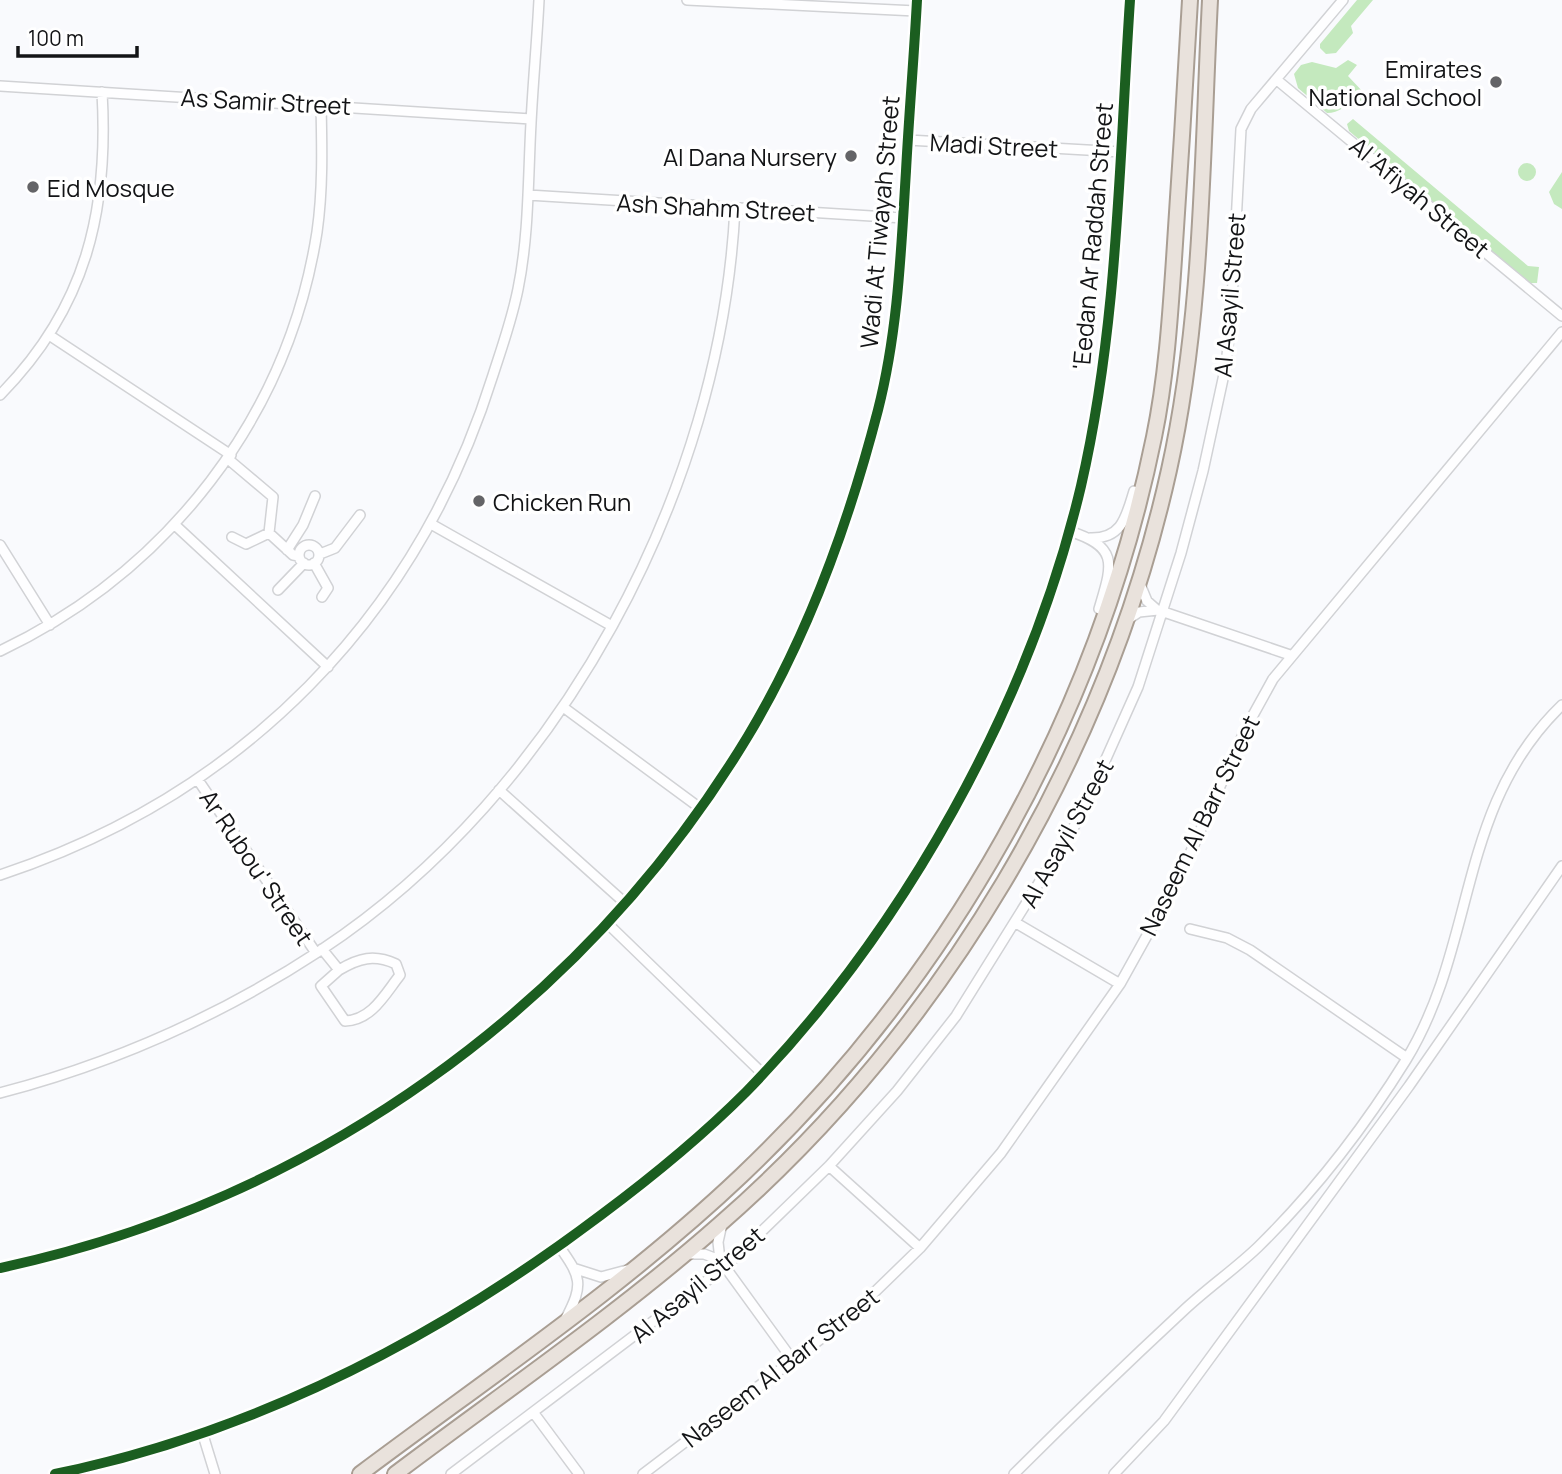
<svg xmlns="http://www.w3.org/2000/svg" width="1562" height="1474" viewBox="0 0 1562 1474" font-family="Manrope,sans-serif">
<rect width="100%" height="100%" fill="#f9fafd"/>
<path fill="#c4e9be" d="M1357,0H1373L1351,26L1353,33L1336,53L1326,54L1320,48V44Z
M1348,60L1357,65L1348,76L1364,93V99L1359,104C1346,103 1340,113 1327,113L1298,88L1294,74L1301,65L1312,62L1336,68Z
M1353,119L1528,266L1539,267L1537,283H1529L1349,131L1347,124Z
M1518 172a9 9 0 1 1 18 0a9 9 0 1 1-18 0Z
M1562,172V209L1554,204L1549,192Z"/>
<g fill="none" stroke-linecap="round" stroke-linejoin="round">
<g stroke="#d1d2d5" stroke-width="12">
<path id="minor" d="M687,0L916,11
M1277,80L1562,316
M0,86L531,119
M908,140L1122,152
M528,195L904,218
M49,335L231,455
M0,395C86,308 109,211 102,92
M228,459L273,497L269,533L293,555L299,556
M431,524L612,626
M175,525L328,667
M1069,531C1120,547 1112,565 1099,609
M232,537L246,544L269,533
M1090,538C1122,539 1126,517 1134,491
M0,545L50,625
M299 555a10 10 0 1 1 20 0a10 10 0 1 1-20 0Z
M287,550L303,525L315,496
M320,554L335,548L360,515
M314,563L328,588L322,597
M1140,584L1147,601L1156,609
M278,590L304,563
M1127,620L1139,612L1158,610L1290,655
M0,651C168,571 288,417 317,232C323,190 322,147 321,105
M563,707L700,808
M198,780L316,953
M499,790L625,903
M0,875C242,795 417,618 493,375C502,347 512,319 518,289C529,235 528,178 531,123C533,82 537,41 539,0
M1016,923L1120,984
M608,924L763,1074
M1190,929L1227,938L1250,950L1407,1058
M322,949L339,970L321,986L345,1021C372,1020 385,994 400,975L396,964C374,954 359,958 339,970
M0,1093C115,1063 222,1015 321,950C560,792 721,491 735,208
M829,1166L920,1248
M559,1246C581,1277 584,1284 566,1318
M686,1254H704L720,1260L794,1362
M720,1260L718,1242L722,1224
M0,1268C312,1201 583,1009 748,736C808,636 849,522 878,410C898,332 901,251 906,171C909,114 914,57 917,0
M576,1269L601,1277L627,1270
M533,1412L579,1474
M203,1435L215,1474
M55,1474C256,1432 438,1338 601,1215C652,1177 701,1137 746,1092C903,931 1029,706 1081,486C1118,325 1119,164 1130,0
M451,1474L725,1267L829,1166L897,1091L956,1016L1080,817L1138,687L1181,553L1203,471L1226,365L1231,318L1241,129L1251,109L1343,0
M643,1474L847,1319L920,1248L1001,1153L1120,984L1180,876L1246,728L1273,679L1562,332
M1014,1474C1069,1419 1125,1365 1182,1312C1206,1289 1234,1270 1258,1247C1314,1192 1365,1126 1406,1060C1478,942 1456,807 1562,705
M1114,1474L1164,1421L1409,1086L1562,866"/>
</g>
<g stroke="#a99e93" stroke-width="18">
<path id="primary" d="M360,1474C488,1378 624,1287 741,1176C948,980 1097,718 1154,437C1166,379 1170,319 1174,259C1180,173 1185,86 1190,0
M395,1474C504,1392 618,1314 720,1224C942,1030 1105,758 1169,470C1203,317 1202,156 1210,0"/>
</g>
<use href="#minor" stroke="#fefeff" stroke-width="9"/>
<use href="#primary" stroke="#e9e2dc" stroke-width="14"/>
<g stroke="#fff" stroke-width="15">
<path id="cycleway" d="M0,1268C312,1201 583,1009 748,736C808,636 849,522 878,410C898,332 901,251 906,171C909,114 914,57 917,0
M55,1474C256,1432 438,1338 601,1215C652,1177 701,1137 746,1092C903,931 1029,706 1081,486C1118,325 1119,164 1130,0"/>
</g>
<use href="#cycleway" stroke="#1b5e20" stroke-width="10"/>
</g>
<g fill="#646467" stroke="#fff" stroke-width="2.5">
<circle cx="1496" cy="82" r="7"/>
<circle cx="851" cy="156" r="7"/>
<circle cx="33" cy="187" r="7"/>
<circle cx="479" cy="501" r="7"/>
</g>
<g text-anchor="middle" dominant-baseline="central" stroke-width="7" stroke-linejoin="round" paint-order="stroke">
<g font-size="24" fill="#131416" stroke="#fff" text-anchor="end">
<text x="1482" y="68">Emirates<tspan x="1482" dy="28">National School</tspan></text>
<text x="837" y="156">Al Dana Nursery</text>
<text x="47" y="187" text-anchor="start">Eid Mosque</text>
<text x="493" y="501" text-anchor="start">Chicken Run</text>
</g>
<g font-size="24" fill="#131416" stroke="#fff">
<text transform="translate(266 101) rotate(3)">As Samir Street</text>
<text transform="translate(994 145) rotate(3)">Madi Street</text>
<text transform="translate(1420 197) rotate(40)">Al 'Afiyah Street</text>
<text transform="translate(716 207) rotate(3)">Ash Shahm Street</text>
<text transform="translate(879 222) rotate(-85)">Wadi At Tiwayah Street</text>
<text transform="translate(1092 236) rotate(-85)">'Eedan Ar Raddah Street</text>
<text transform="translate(1229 295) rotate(-85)">Al Asayil Street</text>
<text transform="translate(1199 825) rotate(-64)">Naseem Al Barr Street</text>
<text transform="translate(1066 833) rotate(-61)">Al Asayil Street</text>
<text transform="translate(257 867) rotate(56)">Ar Rubou' Street</text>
<text transform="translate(697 1284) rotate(-40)">Al Asayil Street</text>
<text transform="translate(780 1367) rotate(-38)">Naseem Al Barr Street</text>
</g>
</g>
<path d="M18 46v10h119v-10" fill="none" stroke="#131416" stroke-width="3.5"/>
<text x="28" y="46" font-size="21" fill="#131416" stroke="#ffffff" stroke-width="5" paint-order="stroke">100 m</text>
</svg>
